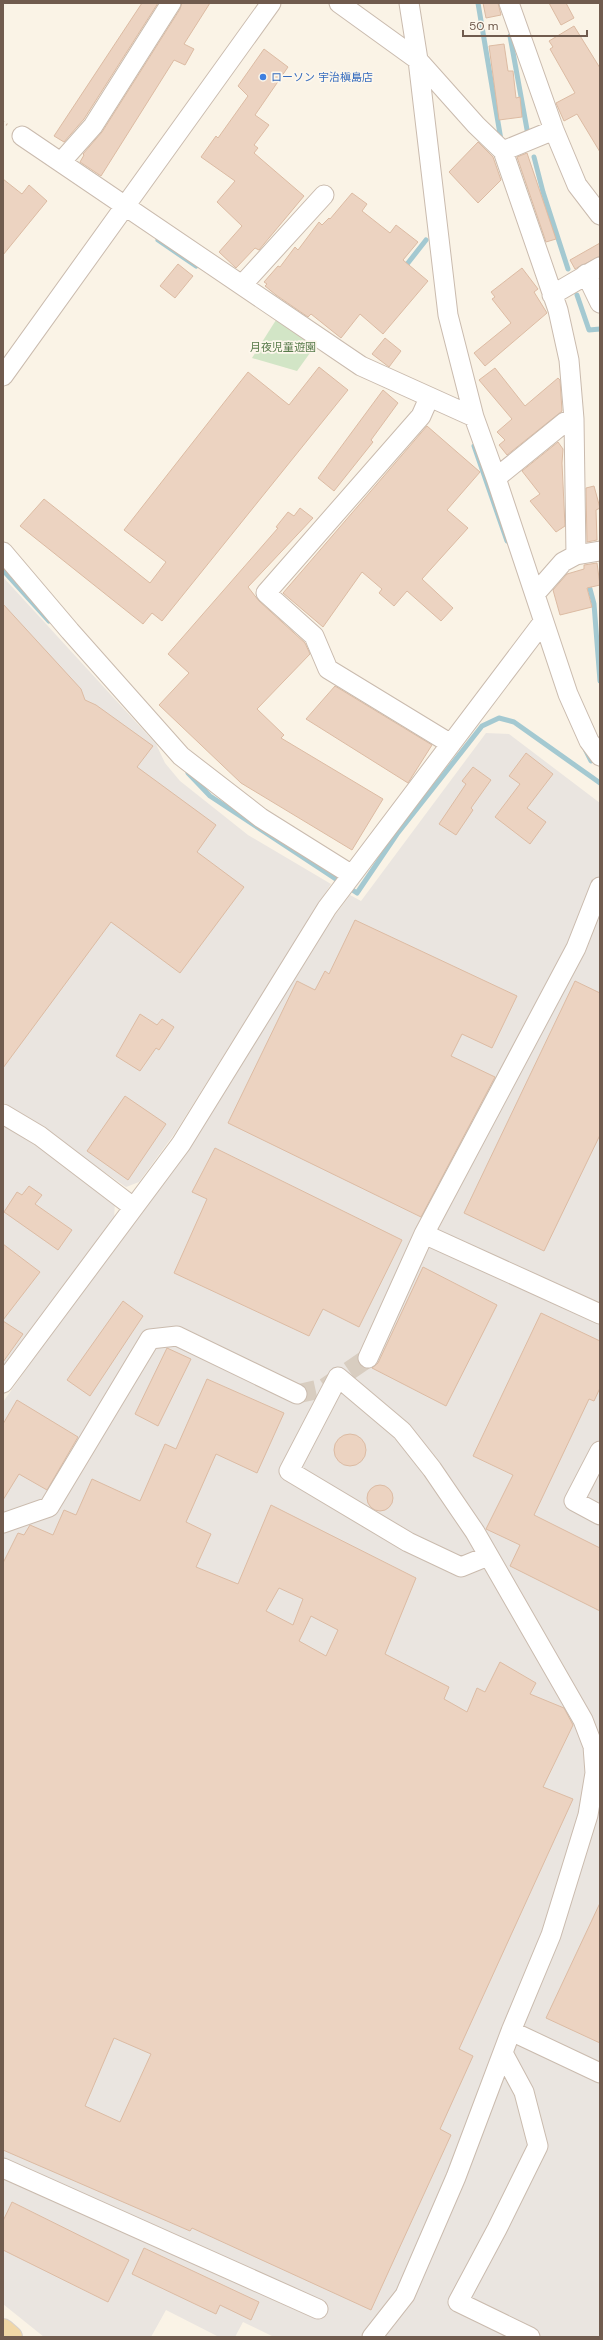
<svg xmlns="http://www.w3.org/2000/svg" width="603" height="2340" viewBox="0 0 603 2340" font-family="'DM Sans','Noto Sans JP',sans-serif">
<rect width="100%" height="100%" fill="#faf3e6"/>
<path fill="#eae5e0" d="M3,577L156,744L165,763L180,781L248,835L331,884L175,1133L139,1182L126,1187L3,1102Z
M486,733L509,734L600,803V2337H274L243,2322L235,2337H219L166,2310L151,2337H44L3,2304V1402L242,1064L321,934L350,895L361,901Z
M3,1121L115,1199L114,1223L3,1371Z"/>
<path fill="#d2e5c6" d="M276,320L315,346L297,371L252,358Z"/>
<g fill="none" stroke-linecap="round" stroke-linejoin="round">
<path stroke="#a4c9d1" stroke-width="5" d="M478,3L501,140
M510,36L528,135
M534,157L543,192L568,269
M158,240L196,266
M404,268L426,240
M577,295L589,330L600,329
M474,446L507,541
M3,570L49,621
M590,589L594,604L600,681
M586,751L591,761
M188,773L210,796L357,893L397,834L482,726L499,718L514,722L600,783"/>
</g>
<path fill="#ecd3c1" stroke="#dcbba3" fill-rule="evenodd" d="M142,3H158L84,119L64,142L54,136Z
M182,3H210L184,44L194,49L185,65L174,60L101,176L80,162L84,155L83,154L102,132L180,9Z
M483,3H498L501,15L486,18Z
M549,3H566L574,18L561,25Z
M574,26L600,68V152L577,114L564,121L556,103L575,93L550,49L553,47L549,41Z
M504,44L508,71H513L516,98L520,97L522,117L499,120L489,46Z
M264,49L288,67L255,115L269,125L254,145L258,148L254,153L304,196L259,250L255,248L236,268L219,252L242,226L217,202L235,181L201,157L216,136L218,138L248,96L238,86Z
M478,142L493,157L501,180L478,203L449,172Z
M527,153L556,239L546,242L517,157Z
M3,179L22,194L29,185L47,201L3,255Z
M352,193L367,204L362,211L390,233L396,225L418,242L403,260L428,281L383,334L360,314L341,338L311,314L308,317L276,295L265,286L267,284L264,282L278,266L280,267L295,247L298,250L319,222L322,225L329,218L330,219Z
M600,243V256L575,269L570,260Z
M178,264L193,276L175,298L160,286Z
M522,268L538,289L534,292L547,313L485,366L474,353L511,323L492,299L495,297L491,292Z
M385,338L401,351L389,367L372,354Z
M319,367L348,390L162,621L152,613L143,624L20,526L44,499L150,583L166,562L124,530L248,372L289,405Z
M495,368L525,406L558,378L560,380L562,411L507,455L499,445L505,440L497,432L512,419L479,380Z
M383,390L398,403L371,440L373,442L334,491L318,478Z
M427,426L480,472L447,510L468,528L422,579L453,608L441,621L407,591L394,606L379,593L382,589L362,572L323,627L283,593Z
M558,442L563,449L562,463L565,526L556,532L530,501L540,494L522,471Z
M594,486L600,508L596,510L597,540L587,542L586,488Z
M300,508L313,518L248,587L259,601L305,643L310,654L257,709L284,735L281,738L383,799L352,850L241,783L159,705L189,673L168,654L278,528L276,527L288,512L294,516Z
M597,563L600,585L587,588L592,607L560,615L553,590L567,574L584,569V565Z
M3,604L81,689L85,700L96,705L153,746L137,767L216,825L197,852L244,887L180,973L111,922L3,1068Z
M335,686L432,745L408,783L306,719Z
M526,753L553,774L527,808L546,822L530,844L495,817L520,784L509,776Z
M473,767L491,780L471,808L473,810L456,835L439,824L466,784L462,781Z
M355,920L517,996L492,1048L462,1034L451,1056L495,1077L421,1217L228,1123L297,981L315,990L325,971L329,974Z
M575,981L600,993V1135L544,1251L464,1213Z
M140,1014L157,1025L162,1019L174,1027L159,1050L156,1048L140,1071L116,1056Z
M125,1096L166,1124L128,1180L87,1151Z
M215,1148L402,1240L359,1327L323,1309L309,1336L174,1273L207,1199L192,1192Z
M29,1186L42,1195L35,1204L72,1230L58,1250L4,1212L17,1192L22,1195Z
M3,1244L40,1272L3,1320Z
M423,1267L497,1305L446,1406L372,1368L378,1363Z
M123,1301L143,1316L90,1396L67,1380Z
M541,1313L600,1341V1388L594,1401L589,1399L534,1515L600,1548V1611L510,1566L520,1545L486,1529L513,1475L473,1456Z
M3,1321L23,1334L3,1362Z
M167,1348L191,1359L158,1426L135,1414Z
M207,1379L284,1413L257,1473L216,1454L186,1522L211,1534L196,1567L238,1584L271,1505L416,1578L385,1654L449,1687L444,1699L467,1712L477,1688L485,1692L500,1662L536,1683L530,1694L564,1708L573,1725L543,1787L573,1799L459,2049L473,2056L440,2129L451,2135L371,2310L192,2228L190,2231L3,2150V1563L18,1533L24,1535L30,1525L53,1535L64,1510L76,1515L92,1479L140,1501L165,1444L176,1449ZM279,1588L303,1599L293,1625L266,1611ZM311,1616L338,1630L326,1656L299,1641ZM114,2038L151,2054L120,2122L85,2106Z
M17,1400L78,1437L47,1490L19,1474L3,1500V1424Z
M334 1450a16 16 0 1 1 32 0a16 16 0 1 1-32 0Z
M367 1498a13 13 0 1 1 26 0a13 13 0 1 1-26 0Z
M600,1903V2043L546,2018Z
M12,2202L129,2260L108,2302L3,2250V2221Z
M144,2248L259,2302L251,2320L220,2305L216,2314L132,2274Z"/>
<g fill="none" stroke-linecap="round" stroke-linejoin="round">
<path stroke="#d8cdc0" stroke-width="19" stroke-dasharray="19 10" stroke-linecap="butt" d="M297,1394L324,1388L368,1358"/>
<g stroke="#cabbae" stroke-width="21">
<path id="minor" d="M339,3L418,60L476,125L503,151L558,310L569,360L574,419L576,555L563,562L535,594
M409,3L418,60L448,315L474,417L496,478L568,694L589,741L600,756
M509,3L554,130L577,185L600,215
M22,136L361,366L474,417
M503,151L554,130
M61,162L93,126L171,3
M586,274L600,303
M242,285L324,195
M552,295L600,267
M3,376L271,3
M429,398L421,416L266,593L314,636L328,669L451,744
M496,478L565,422L574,419
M3,552L70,631L181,756L261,818L352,875
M576,555L600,551
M3,1114L40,1136L133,1207
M424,1234L600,1314
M368,1358L424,1234L576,948L600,887
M3,1383L181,1144L327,908L543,622
M600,1451L574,1501L600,1515
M3,1523L49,1507L150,1339L177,1336L297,1394
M511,2031L600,2073
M503,2053L524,2092L538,2146L497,2229L458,2302L530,2337
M3,2168L318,2309
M372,2337L405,2295L456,2177L511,2031L551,1935L588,1815L595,1773L593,1746L583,1720L475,1532L432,1469L402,1431L338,1377L289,1471L408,1542L461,1567L488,1556"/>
</g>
<g stroke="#d7d1cd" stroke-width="24">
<path id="major" d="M3,2330L11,2337"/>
</g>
<path stroke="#d0b7a4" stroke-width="2.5" stroke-dasharray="1 3" stroke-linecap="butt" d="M3,122L9,126"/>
<use href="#minor" stroke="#fff" stroke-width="19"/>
<use href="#major" stroke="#f1d7a6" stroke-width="22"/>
</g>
<circle fill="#3f7fe0" stroke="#fdf7ec" stroke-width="1.5" cx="263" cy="77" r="4"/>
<g text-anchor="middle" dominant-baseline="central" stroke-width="3.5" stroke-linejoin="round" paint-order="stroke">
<g font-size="11" fill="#366cbe" stroke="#fdf7ec" text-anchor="start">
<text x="271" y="77">ローソン 宇治槇島店</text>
</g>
<g font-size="11" fill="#577a4a" stroke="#fdf7ec">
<text x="283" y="347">月夜児童遊園</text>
</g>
</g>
<rect width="603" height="2340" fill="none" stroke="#705b4e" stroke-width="8"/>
<path d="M463 30v6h124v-6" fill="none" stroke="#705b4e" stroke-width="2"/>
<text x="469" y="30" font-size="12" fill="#705b4e" stroke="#fdf7ec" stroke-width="3" paint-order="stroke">50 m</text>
</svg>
